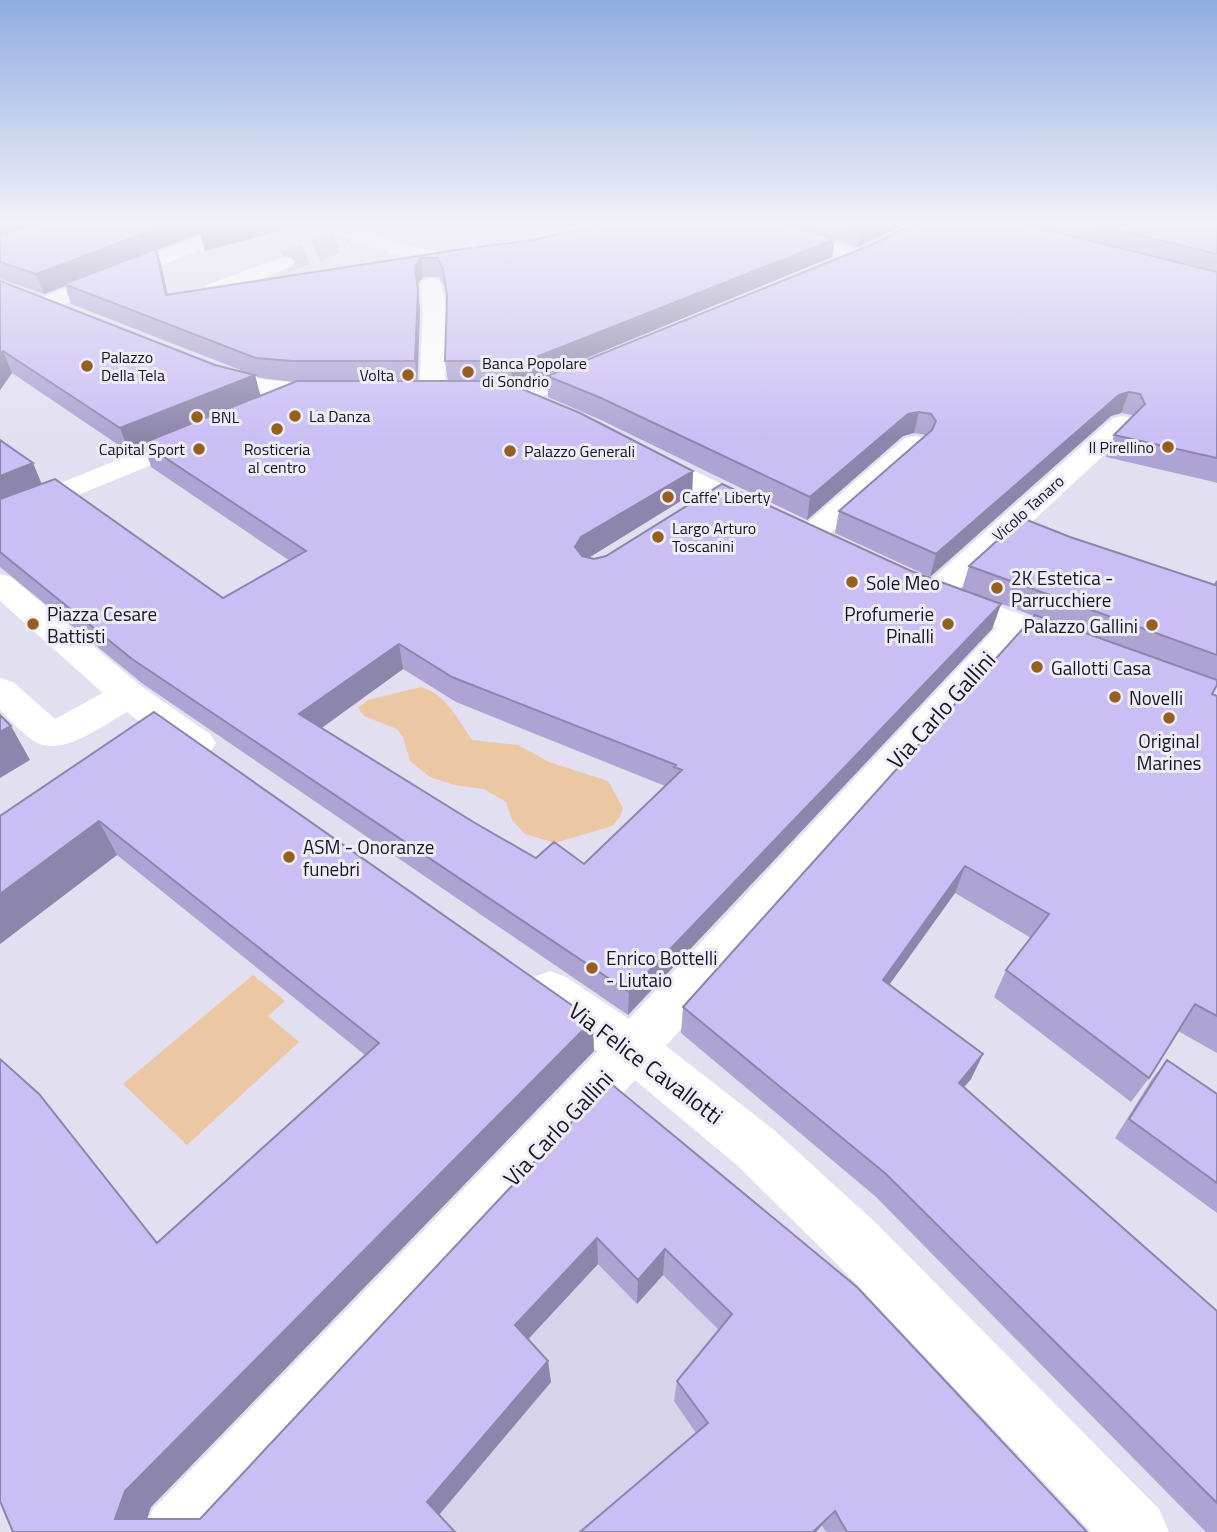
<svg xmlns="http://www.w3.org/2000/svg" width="1217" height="1532" viewBox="0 0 1217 1532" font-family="'Titillium Web',sans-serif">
<rect width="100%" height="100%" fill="#e2dff0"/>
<path fill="#d7d3eb" d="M608,1113L1055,1532H227Z"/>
<path fill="#ebc7a3" d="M421,687C445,693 459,721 472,740L518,745L549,762L608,781L623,808L620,817L612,826L555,843L525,834L512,820L506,802L484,789L454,785L430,777L410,761L403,737L397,729L364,716L358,708L368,700Z
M253,975L285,1001L268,1016L299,1042L187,1145L123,1084Z"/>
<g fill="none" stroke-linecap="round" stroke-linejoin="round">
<path stroke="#c4c1d0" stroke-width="22" stroke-dasharray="22 11" stroke-linecap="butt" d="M285,262L349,238"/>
<path fill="#fff" fill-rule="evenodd" d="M231,224H258L255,228L53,309H37L34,304L37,299Z
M316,224C360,221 392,245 434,251C450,253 467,249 483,253L486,257L483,261C432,274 368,243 319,228Z
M785,227L867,253L870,257L867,261L860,263L778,237L775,233L778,229Z
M285,256L292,258L295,262L292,266L223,295H207L204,290L207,285Z
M431,278L439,280C451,298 445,368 445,392L441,397L432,400L423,397L419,392L423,310L420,285L423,280Z
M596,356L605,358L608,363L605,368L528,403L519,406L510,403L506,398L510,393Z
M208,364L266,380L326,385L335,388L339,393L335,398C295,408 237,391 199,376L196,371L199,366Z
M1122,416L1131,418L1135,424L1131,430L957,591L1083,637L1088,645L1083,653L1071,656L1024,639L666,1046L774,1130L877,1224L1159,1509L1169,1532H1091L837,1264L738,1166L635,1080L220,1532H143L153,1509L598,1051L534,1005L527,991L534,977L550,971L566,977L629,1019L996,628L924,600L919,593L924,586L1113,418Z
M195,429L205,431L209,437L205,443L0,527V507Z
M915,436L925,438L929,444L925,450L821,542L810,545L799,542L795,536L799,530L905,438Z
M646,448L768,506L773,512L768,518L758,521L748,518L636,462L632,456L636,450Z
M0,574L11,577L141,686L210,734L216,743L210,752C180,761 150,729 127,712C102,725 61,760 32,740C21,732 10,720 0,710V678L13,682L55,719L103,693L0,601Z"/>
</g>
<path fill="#aea4d3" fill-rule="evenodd" d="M0,224H305L205,251L200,233L157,250L168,295L533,240L603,224H906L858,247L835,240L832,257L514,388L693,471L692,494L588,558L594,559L911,571L1001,604L992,629L628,1015L143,684L0,567V440L42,484L223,598L290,561L151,467L144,445L129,452L12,373L0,390V281L215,365L248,373L71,304L65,286L44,294L0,279ZM423,277H439L446,289L447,299L445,361L448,381H418L420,310L417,285ZM255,376L261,378L294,382L260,396ZM403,669L456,702L665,786L584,864L536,858L475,823L322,728Z
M914,224H1217V483L1210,481L1106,457L1114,435L1132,417V415L1121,413L1111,416L930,577L835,533L839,511L926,435L914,433L903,436L807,520L601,420L548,397L547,376L871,245Z
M1070,537L1215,585L1217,581V686L1212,694L1217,696V1053L1178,1031L1149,1078L1131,1102L994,997L1006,970L1031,938L955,893L889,985L983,1054L971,1079L964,1087L1217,1311V1532H1206L876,1197L681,1033L683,1007L1034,616L962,589L969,566Z
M154,712L594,1051L151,1507L147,1519H200L609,1082L1087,1532H826L822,1526L696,1433L674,1401L677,1381L719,1330L663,1275L637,1304L598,1264L528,1339L551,1382L439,1515L13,1532L158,1242L365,1055L117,855L0,944Z
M1167,1060L1217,1094V1213L1115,1138L1152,1079Z"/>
<path fill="#8d86ac" d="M0,224H54L0,239Z
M169,224H305L205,251L200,233L157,250L162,268L172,315L64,284L65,286L44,294L36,274Z
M871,224H906L858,247L861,229Z
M835,239L832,257L513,388L511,367Z
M421,258L423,277L417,285L420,310L417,382L415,361V266Z
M3,351L12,373L0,390V354Z
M255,375L261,398L143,443L144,445L129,452L120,428Z
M1129,392L1121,413L1111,416L930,577L936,554L1119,395Z
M919,412L914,433L903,436L807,520L810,497L908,414Z
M33,463L43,487L0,505V476Z
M693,471L692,494L582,562L575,547L581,537Z
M1001,604L992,629L628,1015L629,992Z
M399,644L403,669L306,739L299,714Z
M11,726L30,760L0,778V732Z
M99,821L117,855L0,944V894Z
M965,866L955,893L874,1006L883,980Z
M593,1020L594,1051L151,1507L142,1532L115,1519L125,1491Z
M983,1054L971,1079L947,1107L959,1083Z
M597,1238L598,1264L520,1348L515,1325Z
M665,1249L663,1275L637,1304L638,1280Z
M548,1361L551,1382L437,1517L427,1502Z
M835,1511L816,1532H813Z"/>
<path fill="#cabff5" stroke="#8d86ac" stroke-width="2" fill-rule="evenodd" d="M39,224H169L36,274L0,262V235Z
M219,224H228L199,231Z
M603,224H787L835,239L511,367L479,361H445L447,296L443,269L437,258H421L415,266L418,290L415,361H292L256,358L64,284L156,249L166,295L463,249L533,240Z
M845,224H871L861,229Z
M914,224H1023L1217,272V458L1114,435L1145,404L1140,394L1129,392L1119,395L936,554L839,511L932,430L936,421L931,414L919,412L908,414L810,497L601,398L547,376L871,245Z
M1092,224H1217V254Z
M0,281L215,365L255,375L120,428L3,351L0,354Z
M297,381H478L522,389L580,413L693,471L581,537L575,547L582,556L594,559L606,556L722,484L911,571L1001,604L629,992L132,659L0,552V499L55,479L223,598L306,551L143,443ZM399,644L452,677L676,765L674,767L682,770L584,864L554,842L536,858L475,823L299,714Z
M0,440L33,463L0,476Z
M1022,518L1070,537L1215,585L1217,581V655L969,566Z
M1035,615L1217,680V685L1212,694L1217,696V1016L1195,1004L1149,1078L1006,970L1049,914L965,866L883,980L983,1054L959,1083L1217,1311V1503L886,1174L683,1007Z
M154,712L593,1020L125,1491L115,1519H200L609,1082L857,1287L1087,1532H847L835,1511L813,1532H580L708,1423L677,1381L732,1314L665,1249L638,1280L597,1238L515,1325L548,1361L427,1502L455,1532H13L0,1501V1059L39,1094L157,1243L379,1043L99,821L0,894V816Z
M0,715L11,726L0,732Z
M1167,1060L1217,1094V1183L1129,1119Z"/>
<linearGradient id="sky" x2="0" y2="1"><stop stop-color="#90ade1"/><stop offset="0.51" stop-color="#f2f1f8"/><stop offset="1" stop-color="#f2f1f8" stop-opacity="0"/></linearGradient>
<rect width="1217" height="438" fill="url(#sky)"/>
<g fill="#975f19" stroke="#efecfd" stroke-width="2.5">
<circle cx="87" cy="366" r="7"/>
<circle cx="468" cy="372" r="7"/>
<circle cx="408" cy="375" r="7"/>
<circle cx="295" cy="416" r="7"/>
<circle cx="197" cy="417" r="7"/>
<circle cx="277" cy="429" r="7"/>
<circle cx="1168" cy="447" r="7"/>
<circle cx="199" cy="449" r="7"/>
<circle cx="510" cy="451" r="7"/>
<circle cx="668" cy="497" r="7"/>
<circle cx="658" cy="537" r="7"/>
<circle cx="852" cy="582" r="7"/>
<circle cx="997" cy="588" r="7"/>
<circle cx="33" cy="624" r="7"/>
<circle cx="948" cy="624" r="7"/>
<circle cx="1152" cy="625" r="7"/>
<circle cx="1037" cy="667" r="7"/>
<circle cx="1115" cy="697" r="7"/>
<circle cx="1169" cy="718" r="7"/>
<circle cx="289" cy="857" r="7"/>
<circle cx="592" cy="968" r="7"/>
</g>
<g text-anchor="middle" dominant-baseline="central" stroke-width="6" stroke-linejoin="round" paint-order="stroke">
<g font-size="16" fill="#17161c" stroke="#efecfd" text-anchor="start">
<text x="101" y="357">Palazzo<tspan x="101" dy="18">Della Tela</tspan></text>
<text x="482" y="363">Banca Popolare<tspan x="482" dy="18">di Sondrio</tspan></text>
<text x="394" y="375" text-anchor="end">Volta</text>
<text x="309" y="416">La Danza</text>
<text x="211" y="417">BNL</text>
<text x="1154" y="447" text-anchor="end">Il Pirellino</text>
<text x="185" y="449" text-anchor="end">Capital Sport</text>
<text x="277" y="449" text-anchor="middle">Rosticeria<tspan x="277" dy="18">al centro</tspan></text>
<text x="524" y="451">Palazzo Generali</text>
<text x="682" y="497">Caffe' Liberty</text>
<text x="672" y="528">Largo Arturo<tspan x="672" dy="18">Toscanini</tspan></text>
</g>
<g font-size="16" fill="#17161c" stroke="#efecfd">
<text transform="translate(1028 508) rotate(-42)">Vicolo Tanaro</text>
</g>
<g font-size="19" fill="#17161c" stroke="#efecfd" text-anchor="start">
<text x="1011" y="577">2K Estetica -<tspan x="1011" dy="22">Parrucchiere</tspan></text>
<text x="866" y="582">Sole Meo</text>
<text x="47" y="613">Piazza Cesare<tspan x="47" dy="22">Battisti</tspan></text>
<text x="934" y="613" text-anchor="end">Profumerie<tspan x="934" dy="22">Pinalli</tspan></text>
<text x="1138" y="625" text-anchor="end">Palazzo Gallini</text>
<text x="1051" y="667">Gallotti Casa</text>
<text x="1129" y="697">Novelli</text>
<text x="1169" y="740" text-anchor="middle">Original<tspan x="1169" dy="22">Marines</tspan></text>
<text x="303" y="846">ASM - Onoranze<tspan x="303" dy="22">funebri</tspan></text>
<text x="606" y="957">Enrico Bottelli<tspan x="606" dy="22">- Liutaio</tspan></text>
</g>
<g font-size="23" fill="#17161c" stroke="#efecfd">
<text transform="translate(941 710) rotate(-48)">Via Carlo Gallini</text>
<text transform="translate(646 1063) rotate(37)">Via Felice Cavallotti</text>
<text transform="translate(558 1128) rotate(-47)">Via Carlo Gallini</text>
</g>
</g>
</svg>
